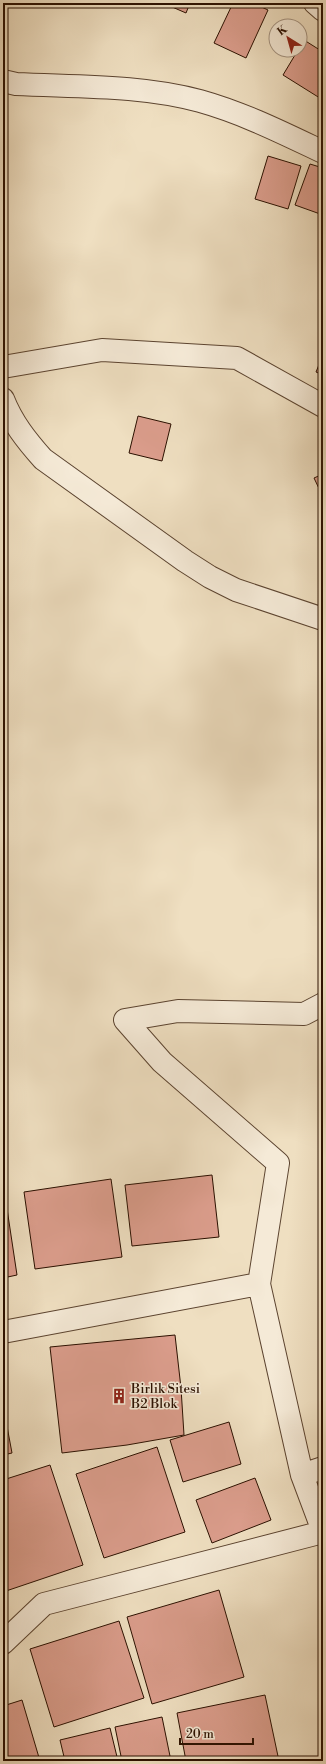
<svg xmlns="http://www.w3.org/2000/svg" width="326" height="1764" viewBox="0 0 326 1764" font-family="'Libre Bodoni',serif">
<rect width="100%" height="100%" fill="#efdfc1"/>
<filter id="stains"><feTurbulence type="fractalNoise" baseFrequency=".005" numOctaves="4"/><feColorMatrix values="0 0 0 0 .2 0 0 0 0 .09 0 0 0 0 .02 0 0 0 .5 -.17"/></filter>
<radialGradient id="worn" r=".72"><stop offset=".6" stop-color="#630" stop-opacity="0"/><stop offset="1" stop-color="#630" stop-opacity=".3"/></radialGradient>
<path fill="#db9d8c" stroke="#2b1000" d="M163,3H190L186,13Z
M233,3H253L268,10L246,58L214,43Z
M304,40L323,52V100L283,75L298,50H300V46Z
M268,156L301,166L288,209L255,199Z
M310,164L323,168V215L295,205Z
M323,355V375L316,372Z
M138,416L171,424L162,461L129,453Z
M323,474V497L314,478Z
M212,1175L219,1237L132,1246L125,1185Z
M111,1179L122,1257L35,1269L24,1192Z
M3,1182L17,1275L3,1278Z
M175,1335L181,1388L184,1435L127,1445L62,1453L50,1347Z
M3,1405L12,1453L3,1455Z
M229,1422L241,1464L183,1482L170,1440Z
M157,1447L185,1532L104,1558L76,1474Z
M50,1465L83,1565L3,1592V1480Z
M255,1478L271,1520L212,1543L196,1500Z
M219,1590L244,1677L152,1704L127,1617Z
M119,1621L144,1698L54,1727L30,1649Z
M265,1695L279,1761H186L177,1713Z
M22,1700L40,1761H4L3,1706Z
M162,1717L171,1761H122L115,1727Z
M110,1728L118,1761H65L60,1740Z"/>
<g fill="none" stroke-linecap="round" stroke-linejoin="round">
<g stroke="#5c4430" stroke-width="24">
<path id="minor" d="M315,3L323,10
M3,81L16,84C77,87 141,85 200,101C243,113 283,133 323,152
M3,367L102,350L237,358L323,406
M3,399C12,422 26,440 43,459L185,561L210,577L236,590L323,619
M323,1004L304,1014L178,1011L125,1020L162,1062L278,1163L259,1284L302,1475L323,1531
M3,1332L259,1284
M302,1475L323,1468
M3,1643L44,1604L323,1532"/>
</g>
<use href="#minor" stroke="#f5ead7" stroke-width="22"/>
</g>
<defs>
<g id="building-bare" transform="scale(1.2)"><path d="M-4-6H4V6H1V3H-1V6H-4ZM-2.5-4.3h1.7v1.8h-1.7ZM.8-4.3h1.7v1.8H.8ZM-2.5-1h1.7V.8h-1.7ZM.8-1h1.7V.8H.8Z" fill="#8f2418" stroke="#f5ead7" stroke-width="2.5" paint-order="stroke"/></g>
</defs>
<g fill-rule="evenodd">
<use href="#building-bare" x="119" y="1396"/>
</g>
<g text-anchor="middle" dominant-baseline="central" stroke-width="3" stroke-linejoin="round" paint-order="stroke">
<g font-size="13" fill="#2b1000" stroke="#f5ead7" text-anchor="start">
<text x="131" y="1389">Birlik Sitesi<tspan x="131" dy="15">B2 Blok</tspan></text>
</g>
</g>
<rect width="326" height="1764" fill="none" stroke="#efdfc1" stroke-width="16"/>
<rect x="4" y="4" width="318" height="1756" fill="none" stroke="#2b1000" stroke-width="2"/>
<rect x="8" y="8" width="310" height="1748" fill="none" stroke="#2b1000"/>
<g transform="translate(288 38) rotate(323)"><circle r="19" fill="#f5ead7" stroke="#a49381"/>
<path d="M0-3L7 15L0 10L-7 15Z" fill="#8f2418"/>
<text y="-6" font-size="11" font-weight="bold" text-anchor="middle" fill="#2b1000">K</text>
</g>
<path d="M180 1738v6h73v-6" fill="none" stroke="#2b1000" stroke-width="2"/>
<text x="186" y="1738" font-size="12" fill="#2b1000" stroke="#f5ead7" stroke-width="3" paint-order="stroke">20 m</text>
<rect width="100%" height="100%" filter="url(#stains)"/>
<rect width="100%" height="100%" fill="url(#worn)"/>
</svg>
